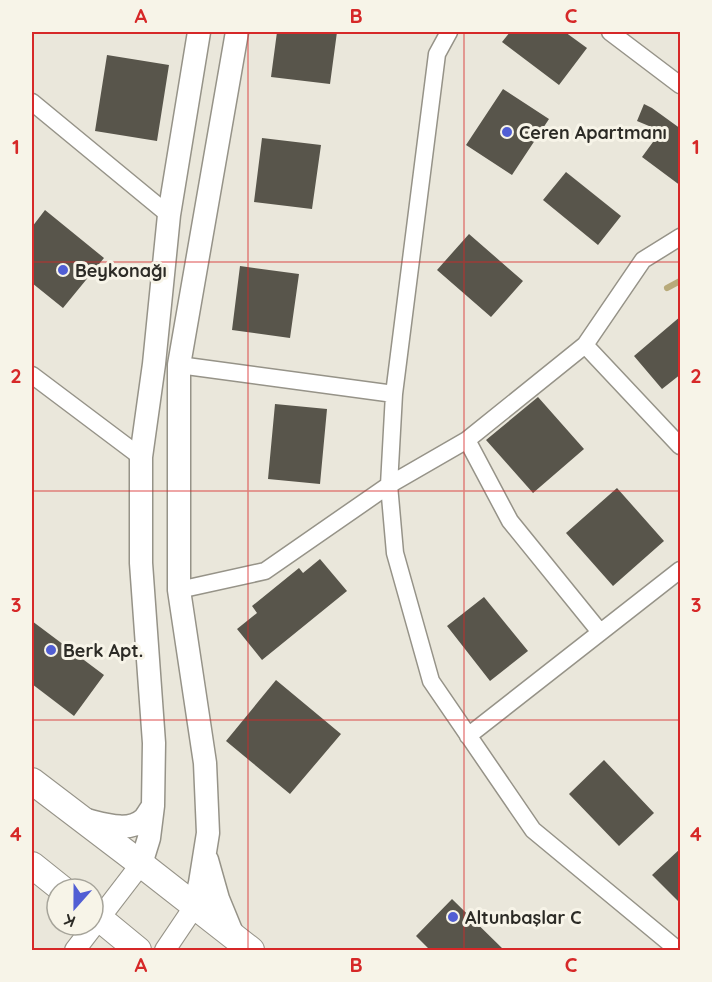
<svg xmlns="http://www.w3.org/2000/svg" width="712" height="982" viewBox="0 0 712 982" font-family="Quicksand,sans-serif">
<rect width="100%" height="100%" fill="#eae7db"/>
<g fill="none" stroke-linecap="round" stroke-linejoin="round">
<path stroke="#b8aa7a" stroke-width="6" d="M667,288L680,281"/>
</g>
<path fill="#58554b" d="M277,32H337L330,84L271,77Z
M510,32H565L587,48L559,85L502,42Z
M107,55L169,65L157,141L95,131Z
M503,89L549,119L512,175L466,145Z
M644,104L652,108L681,129V186L642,157L661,131L637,121Z
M262,138L321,145L312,209L254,202Z
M566,172L621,216L598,245L543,200Z
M45,210L104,258L63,308L32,283V227Z
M469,234L523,281L491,317L437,270Z
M240,266L299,274L290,338L232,330Z
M681,316V374L662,389L634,356Z
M538,397L584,449L533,493L486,440Z
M275,404L327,409L320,484L268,479Z
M617,488L664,541L613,586L566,533Z
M320,559L347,591L262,660L237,629L257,613L252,606L299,568L303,573Z
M484,597L528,651L490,681L447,626Z
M32,621L104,675L74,716L32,684Z
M276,680L341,734L290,794L226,741Z
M604,760L654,813L619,846L569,794Z
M681,848V904L652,875Z
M452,899L505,951H431L416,936Z"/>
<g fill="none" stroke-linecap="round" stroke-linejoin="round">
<g stroke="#969388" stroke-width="19">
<path id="minor" d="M610,32L680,85
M32,102L169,215
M585,345L680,446
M179,365L394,394L437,54L449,32
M32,375L141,457
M394,394L389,485L395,553L431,681L533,830L678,950
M467,440L510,521L600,632
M179,590L265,571L389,485L467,440L585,345L643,260L680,237
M468,736L680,570"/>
</g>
<g stroke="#969388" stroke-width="22">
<path id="tertiary" d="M75,950L141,864
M165,950L194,907"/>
</g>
<g stroke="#969388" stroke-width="25">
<path id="secondary" d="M82,819C101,823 128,834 144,819C147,816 150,810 153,806
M207,860L218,899L234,938
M141,864L149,838L153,806L154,743L141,563V457L154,364L169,215L199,32
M194,907L200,883L208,833L205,763L179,590V365L237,32"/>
</g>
<g stroke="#969388" stroke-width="28">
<path id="primary" d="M32,781L141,864L251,950
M32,865L62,889
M93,913L138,950"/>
</g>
<use href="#minor" stroke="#fff" stroke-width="16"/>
<use href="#tertiary" stroke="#fff" stroke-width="20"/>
<use href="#secondary" stroke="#fff" stroke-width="22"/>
<use href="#primary" stroke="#fff" stroke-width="26"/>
</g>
<path fill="none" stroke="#d62828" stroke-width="1.5" stroke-opacity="0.55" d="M248,32V950M464,32V950M32,262H680M32,491H680M32,720H680"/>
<g fill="#515ed4" stroke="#f7f4e8" stroke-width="2">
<circle cx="507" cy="132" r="6"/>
<circle cx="63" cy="270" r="6"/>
<circle cx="51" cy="650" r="6"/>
<circle cx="453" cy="917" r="6"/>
</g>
<g text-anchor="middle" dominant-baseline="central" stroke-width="6" stroke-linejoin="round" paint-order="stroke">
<g font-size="18" font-weight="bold" fill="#2c2b26" stroke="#f7f4e8" text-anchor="start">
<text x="519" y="132">Ceren Apartmanı</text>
<text x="75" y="270">Beykonağı</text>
<text x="63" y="650">Berk Apt.</text>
<text x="465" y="917">Altunbaşlar C</text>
</g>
</g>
<rect width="712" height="982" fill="none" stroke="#f7f4e8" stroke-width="66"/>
<g transform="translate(75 907) rotate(201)"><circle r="28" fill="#f7f4e8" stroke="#a6a49a" stroke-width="1.5"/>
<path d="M0-4.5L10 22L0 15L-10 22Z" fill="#515ed4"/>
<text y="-9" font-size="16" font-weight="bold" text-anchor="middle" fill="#2c2b26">K</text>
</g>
<rect x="33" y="33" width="646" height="916" fill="none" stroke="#d62828" stroke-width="2"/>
<g font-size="20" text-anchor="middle" font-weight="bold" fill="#d62828">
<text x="141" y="23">A</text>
<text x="356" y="23">B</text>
<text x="571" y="23">C</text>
<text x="16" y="154">1</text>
<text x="696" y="154">1</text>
<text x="16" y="383">2</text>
<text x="696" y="383">2</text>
<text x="16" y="612">3</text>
<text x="696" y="612">3</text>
<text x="16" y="841">4</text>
<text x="696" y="841">4</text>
<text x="141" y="972">A</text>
<text x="356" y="972">B</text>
<text x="571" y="972">C</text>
</g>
</svg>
